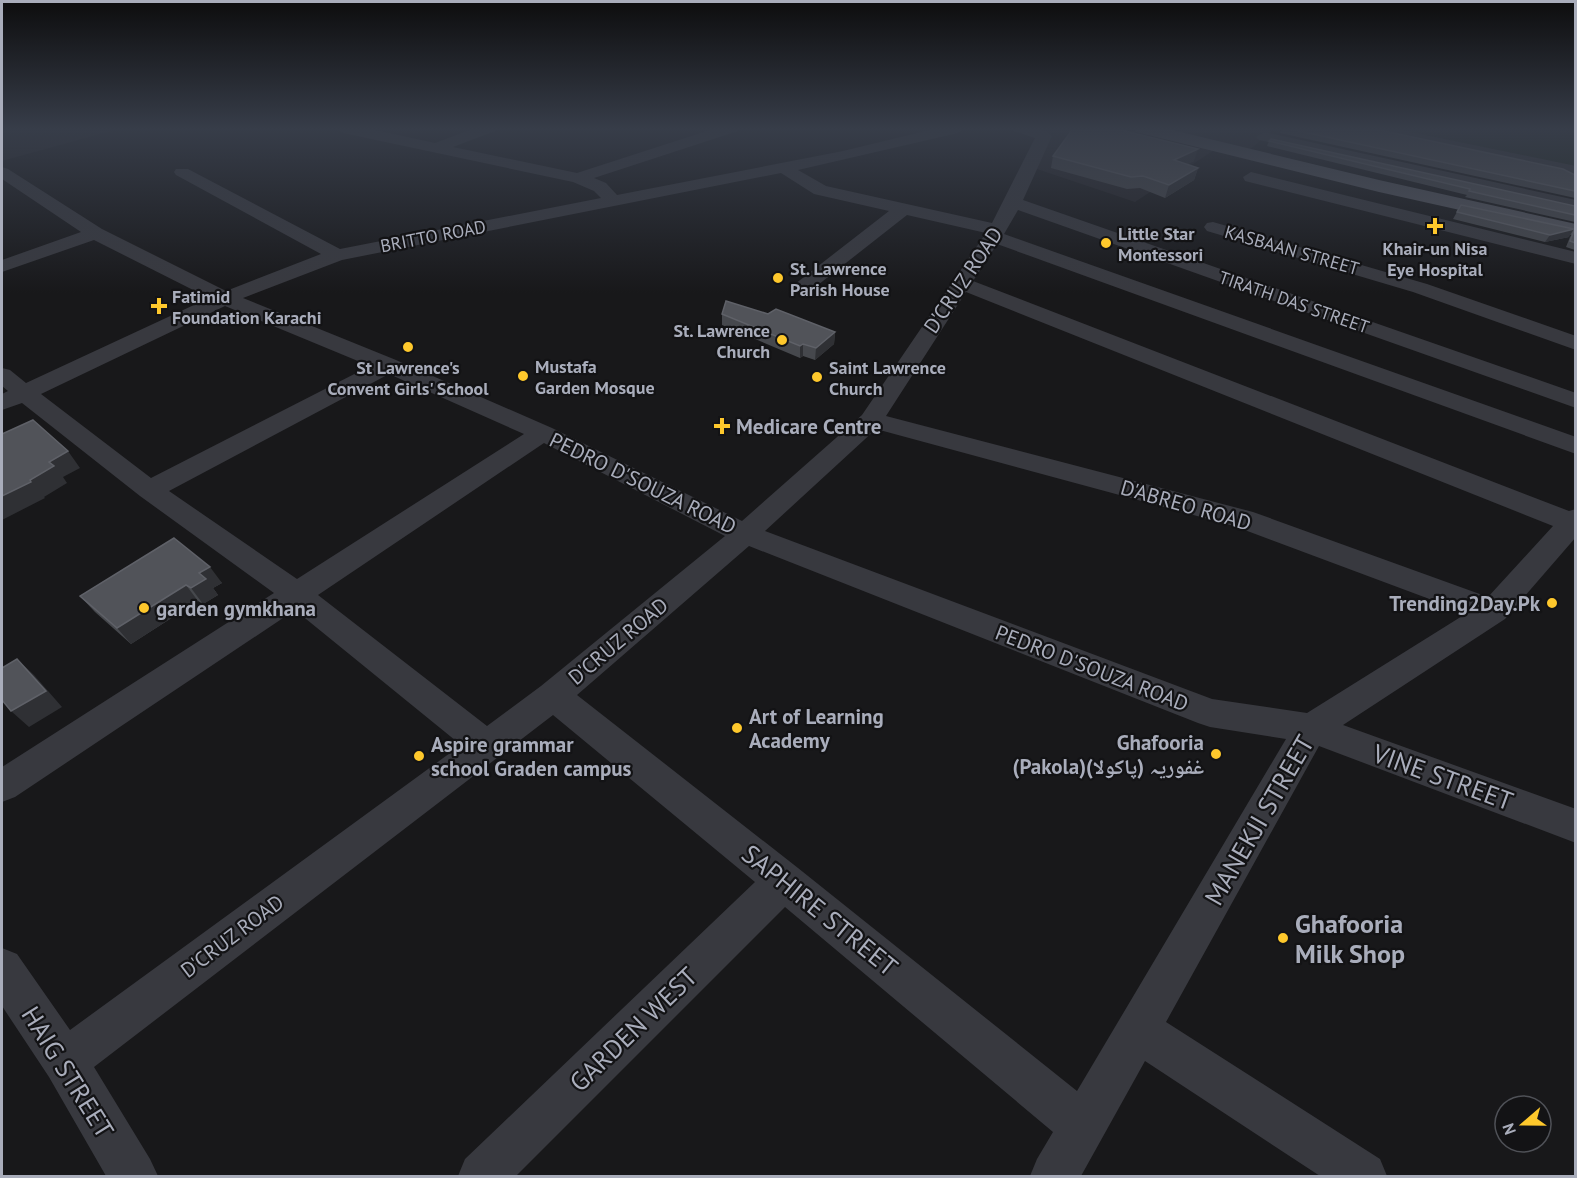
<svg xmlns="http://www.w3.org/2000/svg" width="1577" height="1178" viewBox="0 0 1577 1178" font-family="'PT Sans','Noto Naskh Arabic',sans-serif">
<rect width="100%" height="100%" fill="#18181a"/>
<path fill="#242327" d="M2,128H122L2,161Z
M1020,128H1275L1248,151L1222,145L1135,202L1031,167L1044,136Z"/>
<path fill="#1f2821" d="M1386,128H1575V168Z"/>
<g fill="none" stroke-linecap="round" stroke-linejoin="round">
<path fill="#38393f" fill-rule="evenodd" d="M336,128H366L435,143L475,128H497L495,131L453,147L577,173L716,128H740L738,131L594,178L606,183L617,195L843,151L938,128H965L958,133L798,170L826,186L992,223L1035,138L1014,131L1012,128C1025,128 1042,126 1052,136L1023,200L1576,393V408L1018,210L1004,234L1576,437V454L997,244L973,281L1569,511L1576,509V537L1505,619L1343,725L1576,809V843L1319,746L1166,1022L1380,1159L1387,1176H1320L1145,1061L1081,1176H1030L1037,1159L1053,1132L785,907L516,1176H458L465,1159L755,882L553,715L94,1067L150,1159L158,1176H106L49,1077L2,1006V948L17,954L70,1030L461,745L295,610L15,797L2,802V767L274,593L140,496L22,403L2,410V394L8,391L2,386V368L10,370L26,383L209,298L94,240L2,272V260L81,232L2,179V167L8,169L102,229L226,291L321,254L176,175L174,172L176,169H188L340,249L601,198L594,191L573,182L343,133ZM781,173L814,194L889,211L795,284L792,288L795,292H809L907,215L986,233L862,415L742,521L552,428L396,360L243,298L342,260ZM966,292L1553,526L1488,597L1253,512L886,416ZM225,306L370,366L151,478L41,394ZM389,374L524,434L297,579L169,491ZM876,429L1234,526L1467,613L1307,713L1212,699L765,531ZM544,443L725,536L541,686L487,726L318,595ZM749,546L1198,723L1210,727L1286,739L1077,1091L798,868L577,695Z
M1360,128H1391L1576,166V176L1367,133Z
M1264,132L1576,200V210L1259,140L1256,137Z
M1251,172L1576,252V264L1245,181L1243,177Z
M1213,222L1427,284L1576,336V350L1413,292L1207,231L1204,227L1207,223Z"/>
<path fill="#54565e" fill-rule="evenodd" d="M1134,128H1164L1379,180L1576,224V236L1379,192L1136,132Z"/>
</g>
<path fill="#46484d" d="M1282,128H1370L1575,175V198L1280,133Z
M1269,141L1575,206V222L1465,197L1467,195L1267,146Z
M1053,156L1194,161L1187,164L1198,168L1194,180L1165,198L1140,188L1127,189L1051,168Z
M1461,205L1569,237L1545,242L1453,219Z
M1574,231H1575V250L1566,247L1570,237Z
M722,314H768L835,332L834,344L815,360L803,356L800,358L722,325Z
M174,538L222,583L213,588L218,595L203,604L198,601L131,644L95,612L80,596Z"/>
<path fill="#2f3034" d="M1198,149L1194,161L1171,172L1174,160Z
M1198,168L1194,180L1165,198L1169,185Z
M1574,229L1569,237L1545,242L1550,235Z
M835,332L834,344L815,360L816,348Z
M803,344V356L800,358V346Z
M68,451L80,468L63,477L67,483L44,497L45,498L2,520V496L30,480L49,462Z
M210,567L222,583L213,588L218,595L203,604L191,588L199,573Z
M186,585L198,601L131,644L117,628Z
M17,659L34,675L62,707L29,727L11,711Z"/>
<path fill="#515359" stroke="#5f6168" stroke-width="1.5" d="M1084,128H1113L1198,149L1174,160L1198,168L1169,185L1143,176L1131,177L1053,156L1072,130Z
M1285,128H1370L1563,169L1575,175V191Z
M1271,139L1575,206V215L1469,191L1470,189L1269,141Z
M1461,205L1574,229L1550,235L1457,212Z
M1574,231H1575V243L1570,241Z
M726,301L768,314L776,309L835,332L816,348L803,344L800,346L722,314Z
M33,420L68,451L49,462L54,466L30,480L31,482L2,496V434Z
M174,538L210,567L199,573L206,579L191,588L186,585L117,628L80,596Z
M17,659L46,691L11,711L2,700V668Z"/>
<linearGradient id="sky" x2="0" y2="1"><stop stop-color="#0d0d0e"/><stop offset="0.44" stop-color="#373d49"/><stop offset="1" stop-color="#373d49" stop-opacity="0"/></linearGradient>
<rect width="1577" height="293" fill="url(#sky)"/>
<g fill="#fec82c" stroke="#131315" stroke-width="2">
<path d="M1432 217h6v6h6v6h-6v6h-6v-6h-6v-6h6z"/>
<circle cx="1106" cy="243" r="6"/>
<circle cx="778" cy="278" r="6"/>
<path d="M156 297h6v6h6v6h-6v6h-6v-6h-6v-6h6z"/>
<circle cx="782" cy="340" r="6"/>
<circle cx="408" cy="347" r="6"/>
<circle cx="523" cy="376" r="6"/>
<circle cx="817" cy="377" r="6"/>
<path d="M719 417h6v6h6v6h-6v6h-6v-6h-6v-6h6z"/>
<circle cx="1552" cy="603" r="6"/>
<circle cx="144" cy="608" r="6"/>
<circle cx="737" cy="728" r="6"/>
<circle cx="1216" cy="754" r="6"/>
<circle cx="419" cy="756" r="6"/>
<circle cx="1283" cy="938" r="6"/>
</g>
<g text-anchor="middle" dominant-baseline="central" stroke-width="4.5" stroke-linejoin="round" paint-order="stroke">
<g font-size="18" font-weight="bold" fill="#a9adbb" stroke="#131315" text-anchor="start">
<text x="1118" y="233">Little Star<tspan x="1118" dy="21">Montessori</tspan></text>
<text x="1435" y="248" text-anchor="middle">Khair-un Nisa<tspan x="1435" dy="21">Eye Hospital</tspan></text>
<text x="790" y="268">St. Lawrence<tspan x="790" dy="21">Parish House</tspan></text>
<text x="172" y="296">Fatimid<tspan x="172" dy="21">Foundation Karachi</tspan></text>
<text x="770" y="330" text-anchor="end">St. Lawrence<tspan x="770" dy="21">Church</tspan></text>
<text x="535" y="366">Mustafa<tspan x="535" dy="21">Garden Mosque</tspan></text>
<text x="408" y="367" text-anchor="middle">St Lawrence's<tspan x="408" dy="21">Convent Girls' School</tspan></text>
<text x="829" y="367">Saint Lawrence<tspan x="829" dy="21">Church</tspan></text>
</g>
<g font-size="18" fill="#a9adbb" stroke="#131315">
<text transform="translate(433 236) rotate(-11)">BRITTO ROAD</text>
<text transform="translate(1292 250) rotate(16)">KASBAAN STREET</text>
<text transform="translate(1294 302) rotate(19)">TIRATH DAS STREET</text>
</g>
<g font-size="21" fill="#a9adbb" stroke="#131315">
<text transform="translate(963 280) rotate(-56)">D'CRUZ ROAD</text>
<text transform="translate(643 483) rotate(26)">PEDRO D'SOUZA ROAD</text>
<text transform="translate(1186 505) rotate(16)">D'ABREO ROAD</text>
<text transform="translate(618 641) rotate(-40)">D'CRUZ ROAD</text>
<text transform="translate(1092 668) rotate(21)">PEDRO D'SOUZA ROAD</text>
<text transform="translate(232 936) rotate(-37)">D'CRUZ ROAD</text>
</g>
<g font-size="21" font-weight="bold" fill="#a9adbb" stroke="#131315" text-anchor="start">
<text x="736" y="426">Medicare Centre</text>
<text x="1540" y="603" text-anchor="end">Trending2Day.Pk</text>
<text x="156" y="608">garden gymkhana</text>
<text x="749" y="716">Art of Learning<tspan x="749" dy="24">Academy</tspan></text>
<text x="1204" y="742" text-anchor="end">Ghafooria<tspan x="1204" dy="24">(Pakola)غفوریہ (پاکولا)</tspan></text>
<text x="431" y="744">Aspire grammar<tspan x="431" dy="24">school Graden campus</tspan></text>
</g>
<g font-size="26" fill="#a9adbb" stroke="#131315">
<text transform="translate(1443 777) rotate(20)">VINE STREET</text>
<text transform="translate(1259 820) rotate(-60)">MANEKJI STREET</text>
<text transform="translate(820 910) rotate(39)">SAPHIRE STREET</text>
<text transform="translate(633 1029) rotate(-44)">GARDEN WEST</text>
<text transform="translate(68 1072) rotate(58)">HAIG STREET</text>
</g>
<g font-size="26" font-weight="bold" fill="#a9adbb" stroke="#131315" text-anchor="start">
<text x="1295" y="923">Ghafooria<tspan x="1295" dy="30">Milk Shop</tspan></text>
</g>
</g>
<rect width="1577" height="1178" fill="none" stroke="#a9adbb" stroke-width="6"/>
<g transform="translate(1523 1124) rotate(250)"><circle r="28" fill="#131315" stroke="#4f5157" stroke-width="1.5"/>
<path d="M0-4.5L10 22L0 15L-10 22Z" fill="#fec82c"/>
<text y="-9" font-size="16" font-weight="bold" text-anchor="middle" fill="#a9adbb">N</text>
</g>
</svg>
